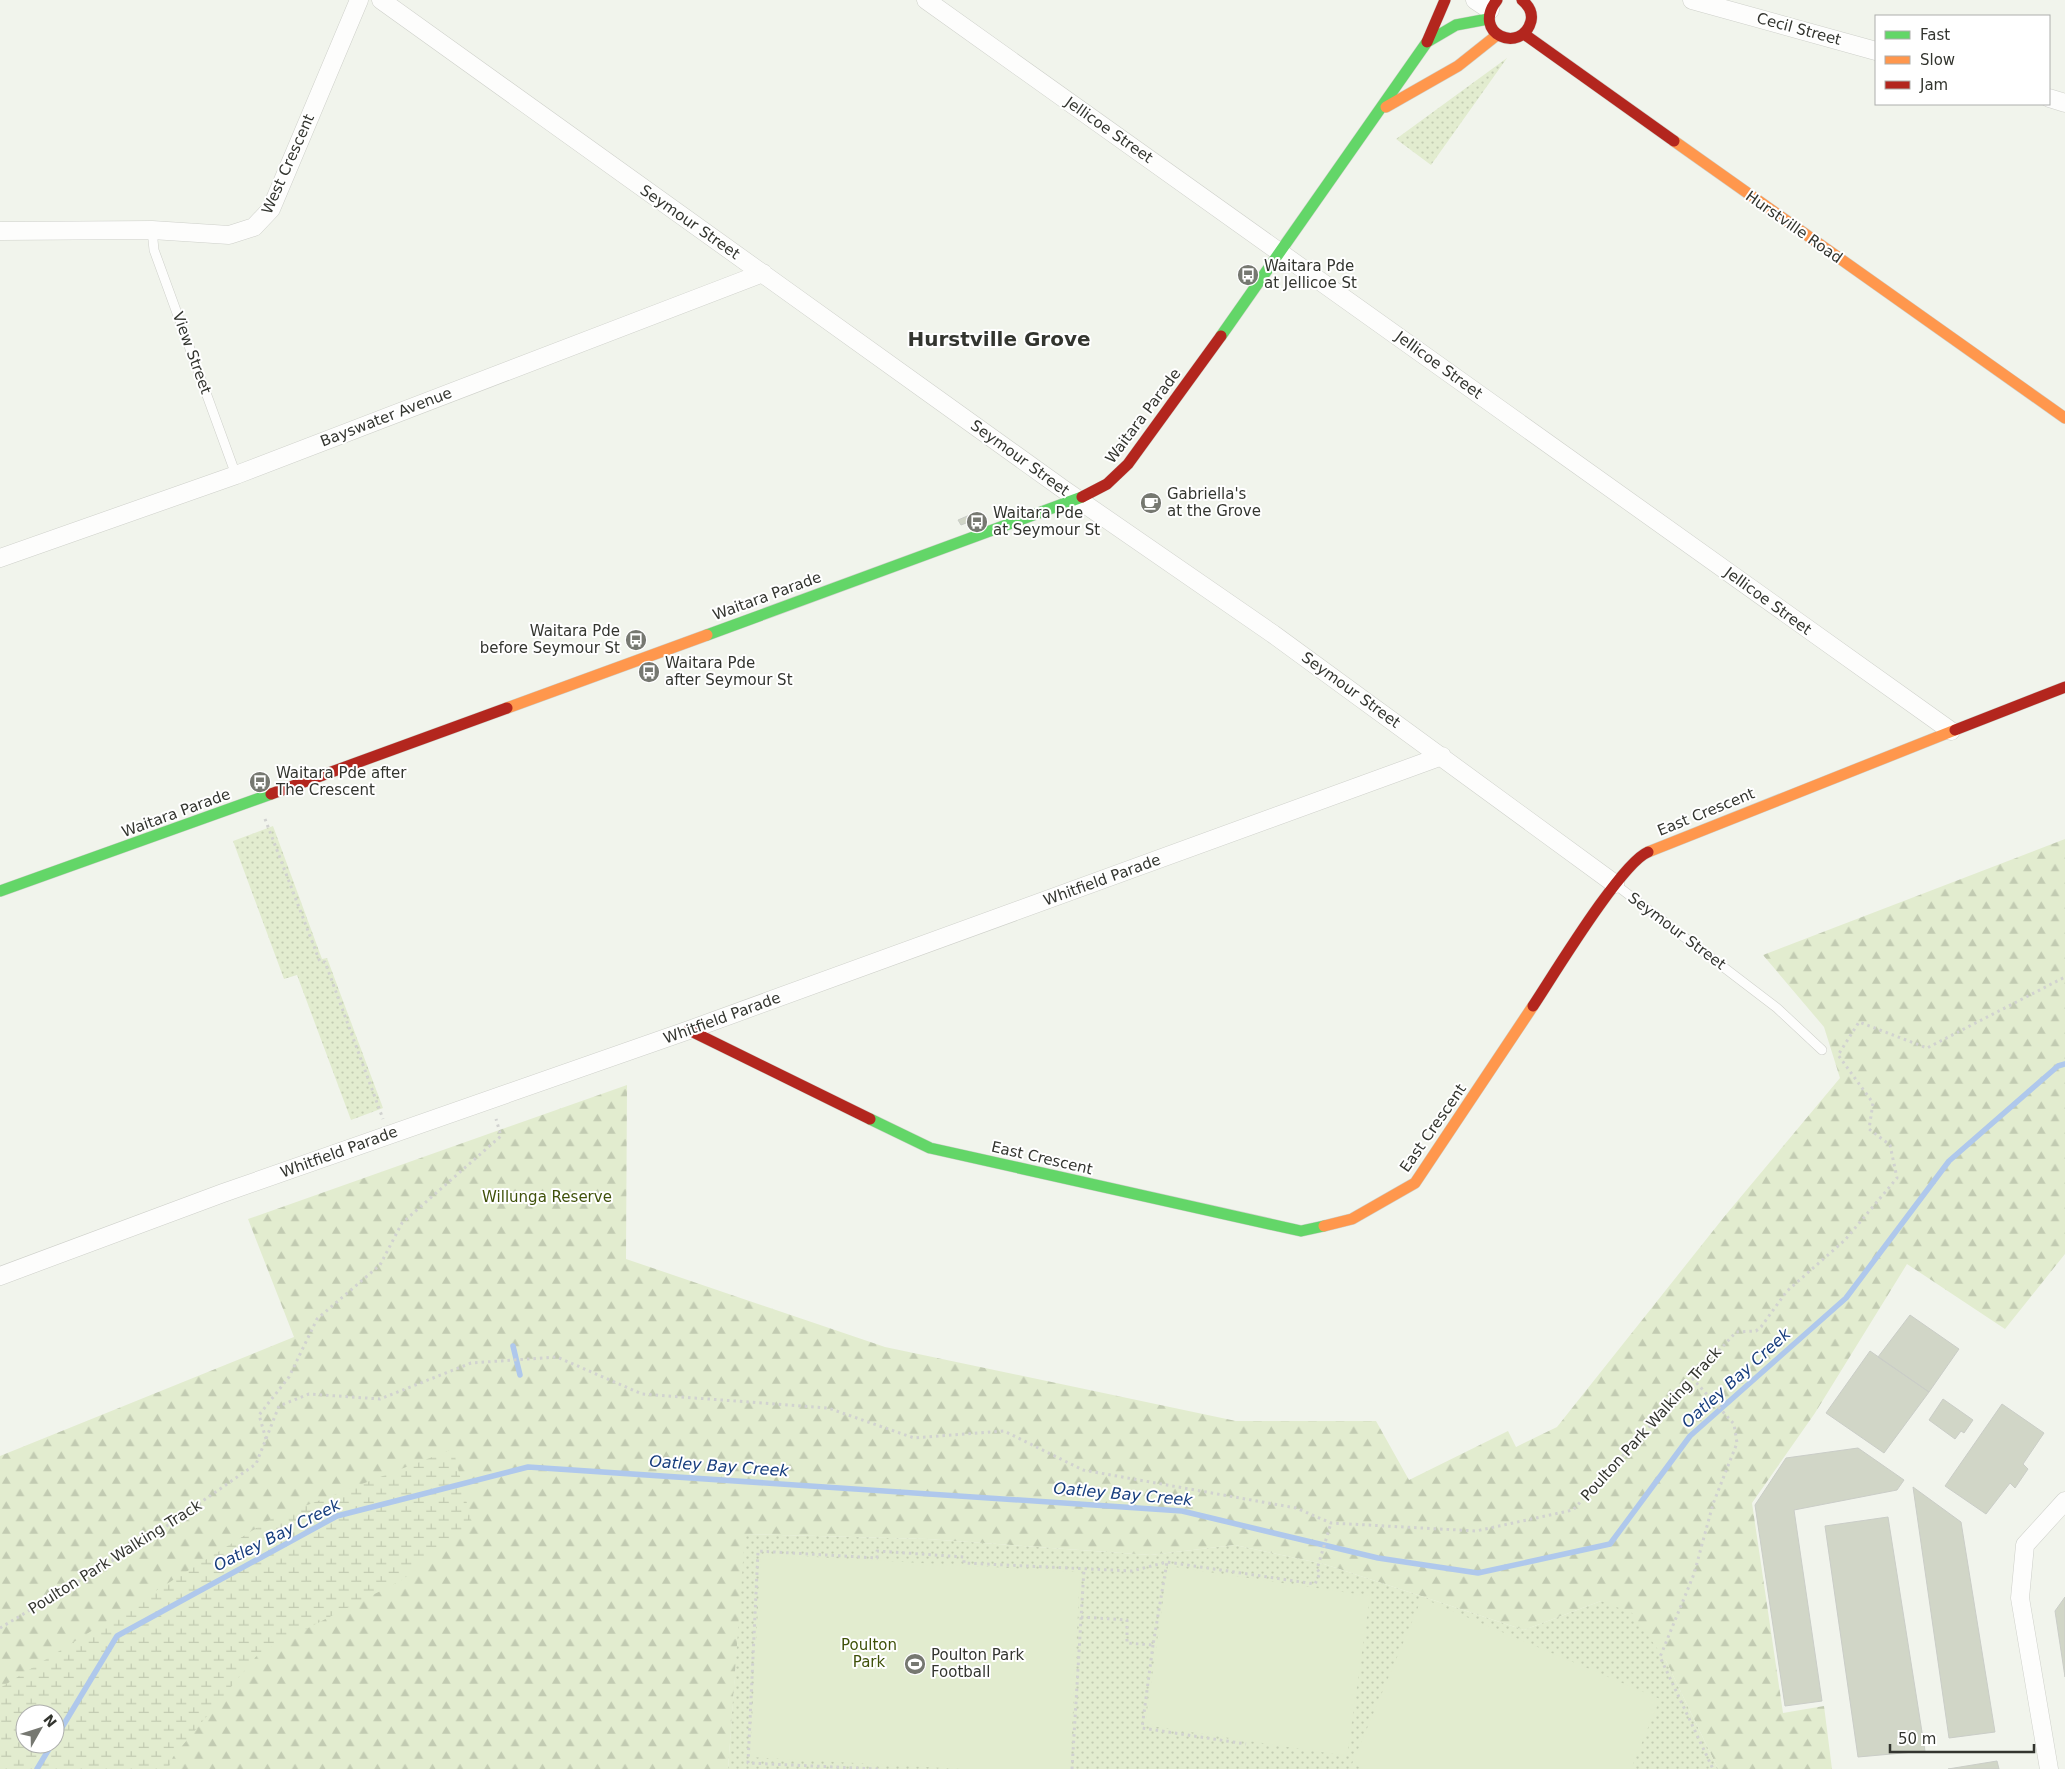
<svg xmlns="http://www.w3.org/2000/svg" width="2065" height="1769" viewBox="0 0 2065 1769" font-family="'DejaVu Sans',sans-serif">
<defs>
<pattern id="forest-firs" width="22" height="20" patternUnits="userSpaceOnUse" patternTransform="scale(1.25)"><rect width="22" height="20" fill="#e2eccf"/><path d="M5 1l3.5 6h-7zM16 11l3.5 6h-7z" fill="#c2cbb2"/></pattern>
<pattern id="wetland-marsh" width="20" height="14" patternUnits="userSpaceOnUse" patternTransform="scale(1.25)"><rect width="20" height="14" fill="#e2eccf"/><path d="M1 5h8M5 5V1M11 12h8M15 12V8" fill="none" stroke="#c2cbb2"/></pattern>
<pattern id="park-dots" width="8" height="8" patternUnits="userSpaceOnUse" patternTransform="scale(1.25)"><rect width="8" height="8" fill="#e2eccf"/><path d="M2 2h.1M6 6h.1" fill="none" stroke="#c2cbb2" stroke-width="1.8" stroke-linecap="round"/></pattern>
</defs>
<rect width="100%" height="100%" fill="#f1f4ec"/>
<path fill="url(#forest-firs)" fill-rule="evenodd" d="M2065,839V1254L2005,1329L1907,1264L1815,1413L1752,1503L1783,1713L1824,1706L1832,1769H1718L1666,1661L1601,1601L1524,1630L1324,1564L1235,1545L1150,1555L927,1539L746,1534L728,1769H0V1456L294,1337L248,1219L627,1085L626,1259L885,1347L1236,1421H1376L1409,1480L1508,1431L1516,1447L1557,1427L1724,1217L1840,1078L1824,1027L1763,955ZM25,1714H55V1744H25Z"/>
<path fill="url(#wetland-marsh)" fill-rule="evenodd" d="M453,1449L472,1523L402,1580L259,1653L173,1757L168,1769H0V1688L271,1519ZM25,1714H55V1744H25Z"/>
<path fill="url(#park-dots)" d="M1507,58L1431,165L1396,139Z
M273,826L322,959L327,958L383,1108L351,1120L297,975L284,979L233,841Z
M745,1534L927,1539L1150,1555L1235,1545L1324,1564L1524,1630L1601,1601L1632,1613L1666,1661L1718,1769H728Z"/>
<path fill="#e2eccf" d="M761,1554L1080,1572L1070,1769H962L750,1757Z
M1168,1566L1370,1596L1347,1756L1145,1725Z
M1422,1598L1660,1699L1631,1769H1365L1352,1764Z"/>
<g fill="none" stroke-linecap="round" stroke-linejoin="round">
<path stroke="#afc8ec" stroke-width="5.5" d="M513,1346L520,1375
M55,1739L117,1636L337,1516L528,1467L1182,1511L1378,1558L1478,1573L1610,1544L1690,1436L1846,1298L1949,1161L2058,1066L2065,1064
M37,1769L52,1744"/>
</g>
<path fill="#d1d6c7" stroke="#cacdc7" d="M972,514L974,520L961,525L958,520Z
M1910,1315L1959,1349L1929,1392L1878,1357Z
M1870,1351L1929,1392L1884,1453L1826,1413Z
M1943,1399L1973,1420L1964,1433L1961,1431L1955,1439L1929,1420Z
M2002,1404L2044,1433L2023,1464L2028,1469L2015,1488L2010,1483L1986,1514L1945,1486Z
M1858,1448L1904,1480L1897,1490L1794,1510L1822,1701L1785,1706L1755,1505L1786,1458Z
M1913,1487L1961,1522L1995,1732L1949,1738Z
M1888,1517L1925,1751L1858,1757L1825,1526Z
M2065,1597V1677L2055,1611Z
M1997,1761L1999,1769H1948Z"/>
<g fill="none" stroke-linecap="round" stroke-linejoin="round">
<g stroke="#ced0ca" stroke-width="10">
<path id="lane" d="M152,230L154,250L236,475
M1616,885L1777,1008L1822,1050"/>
</g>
<g stroke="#ced0ca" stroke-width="19">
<path id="street" d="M381,0L1063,489L1273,634L1615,884
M926,0L1951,731
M1475,0L1490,10
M1692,0L1876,51
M2049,98L2065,103
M0,231L152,230L229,235L254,227L271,209L359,0
M0,558L236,475L763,273
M0,1276L223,1193L689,1030L1442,756
M2049,1769L2020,1598L2025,1545L2065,1501"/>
</g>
<g stroke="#ced0ca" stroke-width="12">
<path id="fast" d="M1221,336L1427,42L1456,25L1488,19
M707,635L1082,497
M0,891L271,794
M870,1119L930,1148L1301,1231L1324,1226"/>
</g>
<g stroke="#ced0ca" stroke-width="12">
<path id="slow" d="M1386,107L1458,66L1497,35
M1674,141L2065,418
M507,708L707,635
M1648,852L1955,730
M1324,1226L1352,1219L1415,1183L1533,1006"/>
</g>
<g stroke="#ced0ca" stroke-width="12">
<path id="jam" d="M1497,0C1470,34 1522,55 1531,21C1533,12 1528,5 1522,0
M1524,34L1674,141
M1427,42L1445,0
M1082,497L1107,484L1128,464L1221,336
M1955,730L2065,687
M271,794L507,708
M1533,1006C1553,976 1621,863 1648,852
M689,1030L870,1119"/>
</g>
<path stroke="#d1d2d0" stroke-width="3" stroke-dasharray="2.5 4" stroke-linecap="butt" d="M265,819L320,962H325L383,1119
M1692,1378L1734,1424L1737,1443L1713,1504L1694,1574L1660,1657L1713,1769
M266,1439L259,1415L289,1377L317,1319L380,1265L402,1223L501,1136L496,1119
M1081,1617L1127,1620V1643L1153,1645L1167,1562
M0,1628L142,1543L256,1464L279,1406L309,1394L380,1399L471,1363L557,1357L642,1394L828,1408L914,1438L1004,1431L1083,1470L1296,1508L1331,1523L1476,1531L1573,1510L1736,1332L1756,1331L1761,1327L1787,1291L1845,1240L1897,1178L1890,1145L1869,1129L1873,1103L1838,1055L1859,1022L1927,1048L2065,977
M1153,1645L1142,1728L1246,1744
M878,1769L748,1763L758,1551L877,1558V1551L964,1557V1563L1132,1571L1167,1562L1315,1584L1320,1573L1317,1569L1331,1523
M1072,1769L1084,1569"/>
<use href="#lane" stroke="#fdfdfc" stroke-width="9"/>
<use href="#street" stroke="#fdfdfc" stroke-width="18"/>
<use href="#fast" stroke="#63d668" stroke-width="11"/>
<use href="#slow" stroke="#ff974d" stroke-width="11"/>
<use href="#jam" stroke="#b3261e" stroke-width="11"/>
</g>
<defs>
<g id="bus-disc" transform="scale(1.125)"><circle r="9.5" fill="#767871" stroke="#fff"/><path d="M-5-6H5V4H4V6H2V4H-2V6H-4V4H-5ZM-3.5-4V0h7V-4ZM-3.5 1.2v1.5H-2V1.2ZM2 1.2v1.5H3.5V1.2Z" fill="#fff"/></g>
<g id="cafe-disc" transform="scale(1.125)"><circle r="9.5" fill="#767871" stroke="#fff"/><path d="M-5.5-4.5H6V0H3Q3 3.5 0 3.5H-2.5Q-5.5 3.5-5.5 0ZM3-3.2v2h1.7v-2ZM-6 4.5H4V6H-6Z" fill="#fff"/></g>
<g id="stadium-disc" transform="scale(1.125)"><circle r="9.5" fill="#767871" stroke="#fff"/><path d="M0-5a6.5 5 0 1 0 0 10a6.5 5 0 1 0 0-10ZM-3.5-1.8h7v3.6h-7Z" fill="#fff"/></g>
</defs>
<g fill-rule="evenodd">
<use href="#bus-disc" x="1248" y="275"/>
<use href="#cafe-disc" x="1151" y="503"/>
<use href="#bus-disc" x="977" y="522"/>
<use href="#bus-disc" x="636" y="640"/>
<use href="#bus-disc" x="649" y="672"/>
<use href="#bus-disc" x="260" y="782"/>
<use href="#stadium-disc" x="915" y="1664"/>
</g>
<g text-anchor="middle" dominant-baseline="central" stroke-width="4" stroke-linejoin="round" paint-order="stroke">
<g font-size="15" fill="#33352f" stroke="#fff">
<text transform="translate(1799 29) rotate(15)">Cecil Street</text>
<text transform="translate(1109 130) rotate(35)">Jellicoe Street</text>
<text transform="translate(288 164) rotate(-66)">West Crescent</text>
<text transform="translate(690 222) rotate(35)">Seymour Street</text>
<text transform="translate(1794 227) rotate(35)">Hurstville Road</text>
<text transform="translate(192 353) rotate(70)">View Street</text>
<text transform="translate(1439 365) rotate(36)">Jellicoe Street</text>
<text transform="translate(1143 416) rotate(-53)">Waitara Parade</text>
<text transform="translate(386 417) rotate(-21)">Bayswater Avenue</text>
<text transform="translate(1020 458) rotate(36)">Seymour Street</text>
<text transform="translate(767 596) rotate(-20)">Waitara Parade</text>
<text transform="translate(1768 601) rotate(36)">Jellicoe Street</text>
<text transform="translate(1351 690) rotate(36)">Seymour Street</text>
<text transform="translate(1706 812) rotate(-22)">East Crescent</text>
<text transform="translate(176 813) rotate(-20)">Waitara Parade</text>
<text transform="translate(1102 880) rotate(-20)">Whitfield Parade</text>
<text transform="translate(1677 931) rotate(37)">Seymour Street</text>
<text transform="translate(722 1018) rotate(-20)">Whitfield Parade</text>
<text transform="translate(1433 1128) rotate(-55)">East Crescent</text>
<text transform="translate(339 1152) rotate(-20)">Whitfield Parade</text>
<text transform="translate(1042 1158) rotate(13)">East Crescent</text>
<text transform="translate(1651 1424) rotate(-48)">Poulton Park Walking Track</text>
<text transform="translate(115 1557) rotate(-32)">Poulton Park Walking Track</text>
</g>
<g font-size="15" fill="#33352f" stroke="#fff" text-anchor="start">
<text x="1264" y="266">Waitara Pde<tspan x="1264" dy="17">at Jellicoe St</tspan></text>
<text x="1167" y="494">Gabriella's<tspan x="1167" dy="17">at the Grove</tspan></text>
<text x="993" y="513">Waitara Pde<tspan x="993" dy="17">at Seymour St</tspan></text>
<text x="620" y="631" text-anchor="end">Waitara Pde<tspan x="620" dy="17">before Seymour St</tspan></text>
<text x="665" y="663">Waitara Pde<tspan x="665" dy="17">after Seymour St</tspan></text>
<text x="276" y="773">Waitara Pde after<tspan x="276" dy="17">The Crescent</tspan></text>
<text x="931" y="1655">Poulton Park<tspan x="931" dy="17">Football</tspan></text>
</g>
<g font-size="15" fill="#3f5109" stroke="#fff">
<text x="547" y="1197">Willunga Reserve</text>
<text x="869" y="1645">Poulton<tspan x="869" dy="17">Park</tspan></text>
</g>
<g font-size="16" font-style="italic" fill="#163d7d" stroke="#fff">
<text transform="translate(1736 1378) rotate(-42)">Oatley Bay Creek</text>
<text transform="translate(719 1466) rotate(4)">Oatley Bay Creek</text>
<text transform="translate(1123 1494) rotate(5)">Oatley Bay Creek</text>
<text transform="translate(277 1535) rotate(-27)">Oatley Bay Creek</text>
</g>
<g font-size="20" font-weight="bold" fill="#33352f" stroke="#fff">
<text x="999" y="339">Hurstville Grove</text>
</g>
</g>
<rect x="1875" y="15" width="175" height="90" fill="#ffffff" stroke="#adaeac"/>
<rect x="1885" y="31" width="25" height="8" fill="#63d668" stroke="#adaeac"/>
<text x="1920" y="40" font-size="15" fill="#33352f">Fast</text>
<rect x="1885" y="56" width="25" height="8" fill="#ff974d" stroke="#adaeac"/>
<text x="1920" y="65" font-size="15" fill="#33352f">Slow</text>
<rect x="1885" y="81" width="25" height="8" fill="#b3261e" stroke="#adaeac"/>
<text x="1920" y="90" font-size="15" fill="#33352f">Jam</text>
<g transform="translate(40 1729) rotate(51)"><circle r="24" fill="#ffffff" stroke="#adaeac"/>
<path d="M0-4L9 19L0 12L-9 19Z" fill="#767871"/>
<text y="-8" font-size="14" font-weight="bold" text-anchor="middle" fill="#33352f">N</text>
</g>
<path d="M1890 1744v8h144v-8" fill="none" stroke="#33352f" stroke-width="2.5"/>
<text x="1898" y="1744" font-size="15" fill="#33352f" stroke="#ffffff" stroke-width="4" paint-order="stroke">50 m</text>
</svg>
